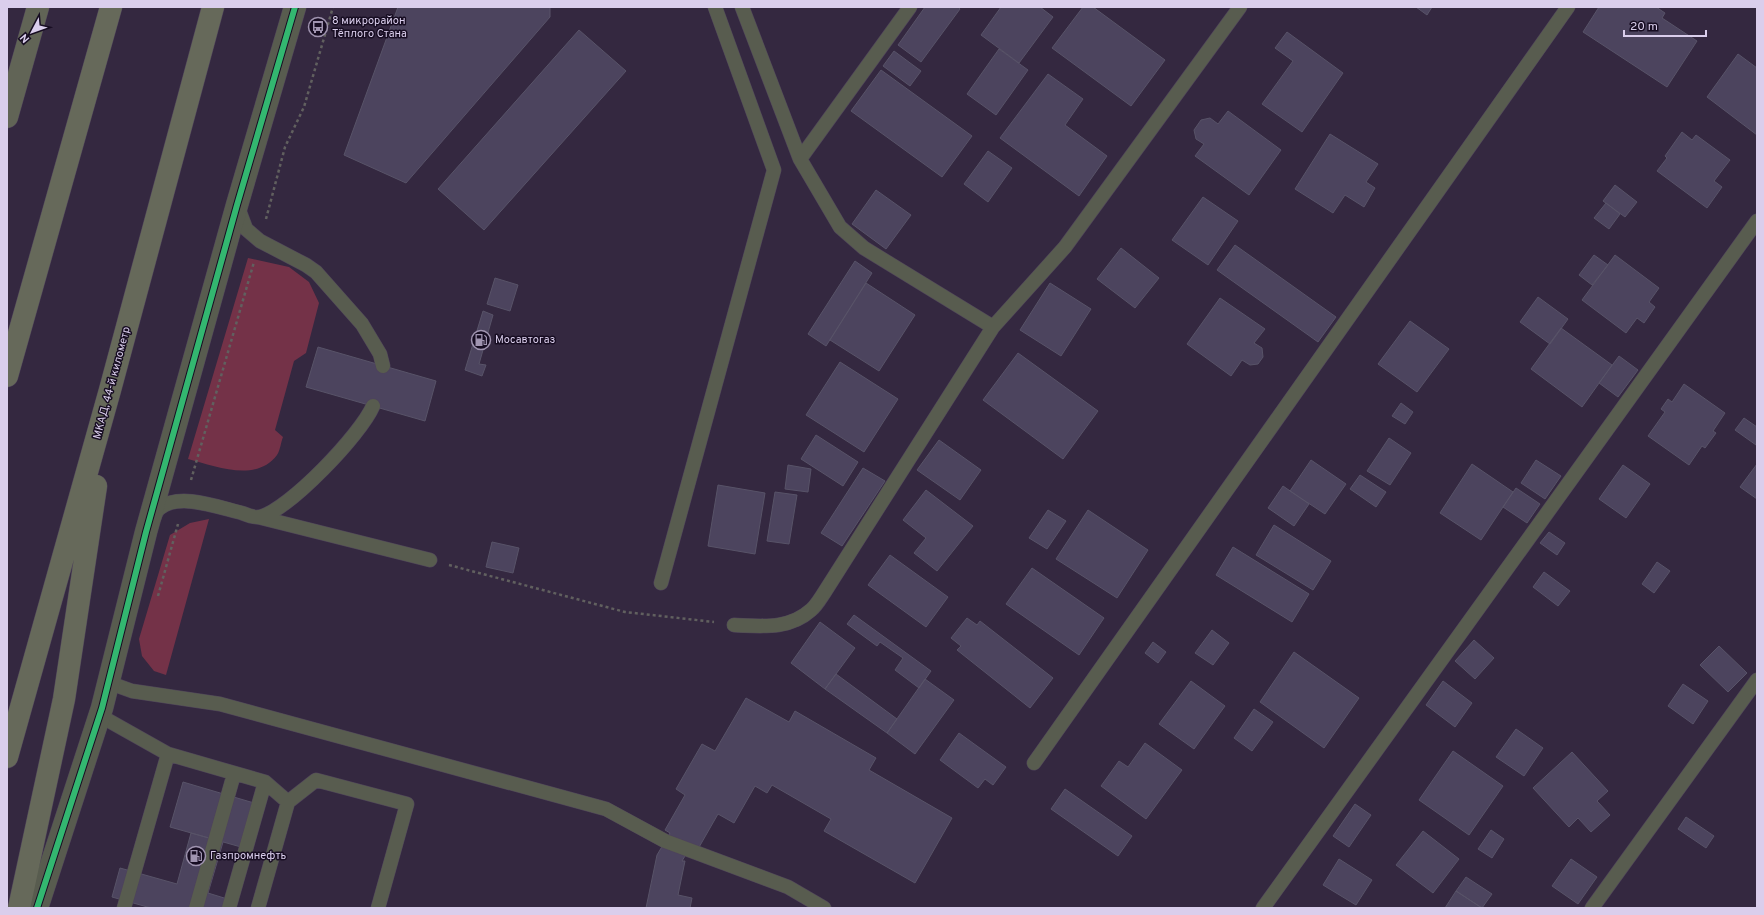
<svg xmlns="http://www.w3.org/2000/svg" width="1764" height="915" viewBox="0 0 1764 915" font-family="Overpass,sans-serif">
<rect width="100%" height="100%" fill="#342840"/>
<path fill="#743248" d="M248,258L289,267L309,282L319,303L306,353L294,361L275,430L283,437C281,442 280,451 277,455C256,483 215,466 188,459Z
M209,519L166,675L154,671L142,656L139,639L170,535L190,523Z"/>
<path fill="#4c445e" stroke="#585368" d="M398,7H550V17L406,183L344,155Z
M925,7H958L960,9L921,62L898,45Z
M1001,7H1040L1053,17L1019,63L981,35Z
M1083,7H1093L1165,60L1131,106L1052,48Z
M1416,7H1432L1427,15Z
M1599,7H1656L1665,13L1662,18L1697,41L1667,87L1583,32Z
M579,30L626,71L484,230L438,189Z
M1287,32L1343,73L1302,132L1262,104L1293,61L1275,48Z
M999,49L1028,70L996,115L967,94Z
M894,51L921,71L910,86L883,66Z
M1738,54L1757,68V135L1707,97Z
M881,70L972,136L942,177L851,111Z
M1048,74L1083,99L1065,125L1107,156L1079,196L1000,138Z
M1228,111L1281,150L1249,195L1195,156L1204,144L1196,139L1194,130L1201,120L1210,118L1218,124Z
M1682,132L1692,140L1696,135L1730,160L1714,181L1722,187L1707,208L1657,171L1667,158L1665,156Z
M1330,134L1378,164L1366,182L1375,188L1364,207L1345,195L1333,213L1295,189Z
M988,151L1012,168L988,202L964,184Z
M1615,185L1637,202L1625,217L1603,201Z
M876,190L911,215L886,249L852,224Z
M1203,197L1238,221L1208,265L1172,240Z
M1606,203L1620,214L1609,229L1594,218Z
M1235,245L1336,317L1318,342L1217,270Z
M1121,248L1159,278L1135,308L1097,279Z
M1594,255L1608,265L1592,285L1579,275Z
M1615,255L1659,288L1649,302L1655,307L1644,323L1637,318L1626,333L1582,300Z
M855,261L872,273L826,346L808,334Z
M495,278L518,285L510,311L487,304Z
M866,283L915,315L879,371L830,340Z
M1050,283L1091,309L1061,356L1020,330Z
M1538,297L1568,319L1550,344L1520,322Z
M1220,298L1265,329L1254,343L1262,348L1263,357L1258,364L1250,365L1242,360L1231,376L1187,344Z
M483,311L493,315L479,364L486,365L482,376L465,370Z
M1410,321L1449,349L1417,392L1378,364Z
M1561,328L1612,365L1582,407L1531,369Z
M318,347L436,381L425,421L306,387Z
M1018,353L1098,411L1063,459L983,400Z
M1619,356L1638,370L1618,397L1599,383Z
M840,362L898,399L864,452L806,415Z
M1684,384L1725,413L1713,431L1716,433L1705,448L1702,446L1689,465L1648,436L1665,412L1661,409L1668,399L1672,402Z
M1401,403L1413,412L1405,424L1392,416Z
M1744,418L1757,427L1756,445L1735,430Z
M816,435L858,462L843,486L801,459Z
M1389,438L1411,453L1390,485L1367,471Z
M939,440L981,470L960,500L917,470Z
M1311,460L1346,484L1325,514L1290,491Z
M1536,460L1561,476L1545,499L1521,483Z
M1472,464L1513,492L1481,540L1440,513Z
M1757,464V499L1740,487Z
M788,465L811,469L808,492L785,489Z
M1623,465L1650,484L1626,518L1599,499Z
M863,468L885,481L842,546L821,533Z
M1360,475L1386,492L1376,507L1350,489Z
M718,485L765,493L755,554L708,546Z
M1283,486L1309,504L1294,526L1268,508Z
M1516,488L1540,504L1527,523L1503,507Z
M926,490L973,526L937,571L914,553L926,538L903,520Z
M775,492L797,495L789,544L767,541Z
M1048,510L1066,521L1047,549L1029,538Z
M1088,510L1148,550L1117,598L1056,559Z
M1274,525L1331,561L1313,590L1256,555Z
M1549,532L1565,543L1557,555L1540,543Z
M492,542L519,548L513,573L486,567Z
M1233,547L1309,594L1292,622L1216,575Z
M890,555L948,597L926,627L868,585Z
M1657,562L1670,571L1654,593L1642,584Z
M1032,568L1104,618L1079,655L1006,604Z
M1544,572L1570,591L1558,606L1533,587Z
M854,615L931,671L919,688L895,670L903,658L880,642L877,646L847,624Z
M967,618L977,625L980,621L1053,678L1030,708L957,650L961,646L951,638Z
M820,622L855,648L825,689L791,663Z
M1212,630L1229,643L1213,665L1195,653Z
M1474,640L1494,658L1475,679L1455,661Z
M1153,642L1166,652L1158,663L1145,653Z
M1719,646L1747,673L1728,692L1700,665Z
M1294,652L1359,698L1324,748L1260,702Z
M836,674L897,719L887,733L825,689Z
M925,679L954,700L915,754L887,733Z
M1191,681L1225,706L1194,749L1159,724Z
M1443,681L1472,703L1455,727L1426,705Z
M1683,684L1708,701L1693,724L1668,706Z
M746,698L789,722L795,711L876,758L869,770L952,818L915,883L824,831L831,819L772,785L767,793L755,786L734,823L718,814L698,849L688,851L682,861H685L678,895L692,898L690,908H646L657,855L670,833L665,830L685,795L676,789L702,744L715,751Z
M1254,709L1273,722L1252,751L1234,738Z
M1516,729L1543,748L1524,776L1496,757Z
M959,733L1006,767L993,785L985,779L978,788L940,760Z
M1145,743L1182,770L1146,819L1101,786L1119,761L1128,767Z
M1453,751L1503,786L1469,835L1419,800Z
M1572,752L1608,791L1597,801L1610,815L1591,832L1578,818L1569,827L1533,788Z
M183,782L254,803L241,847L170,827Z
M1065,789L1132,836L1118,856L1051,809Z
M1355,804L1371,815L1349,847L1333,836Z
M1686,817L1714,836L1706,848L1678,829Z
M1491,830L1504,839L1492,858L1478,849Z
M1423,831L1459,859L1433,893L1396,865Z
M191,833L223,842L208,893L237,902L235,908H151L112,897L120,868L177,884Z
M1339,859L1372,880L1356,905L1323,885Z
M1571,859L1597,877L1578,904L1552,886Z
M1466,877L1492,894L1482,908L1456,891Z
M1456,891L1482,908H1483H1445Z"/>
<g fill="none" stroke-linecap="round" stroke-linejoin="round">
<g stroke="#4f445a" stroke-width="15">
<path id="lane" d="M742,7L800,159L840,227L864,248L993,327
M800,159L910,7
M237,205L246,229L260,241L306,265L316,272L362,324L380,354L383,366
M258,517L430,560
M154,518C155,515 157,510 160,508C180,492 220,508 242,513C247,515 255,518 260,517C290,509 361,434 373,406
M661,583L774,170L715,7
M734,625C761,626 789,630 811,610C816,606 820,599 824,593L993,327L1065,247L1240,7
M107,682L132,691L220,704L606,809L665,841L788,887L824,908
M102,708L104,718L168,754L265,782L288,802L258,908
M1034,763L1568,7
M288,802L316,780L407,804L378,908
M124,908L168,754
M196,908L234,774
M229,908L265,782
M1263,908L1757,221
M1592,908L1757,680"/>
</g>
<g stroke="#4f445a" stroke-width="23">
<path id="street" d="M37,908L102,708L146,532L237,205L295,7"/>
</g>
<g stroke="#4f445a" stroke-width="23">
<path id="primary" d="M7,117L38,7"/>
</g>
<g stroke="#4f445a" stroke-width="23">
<path id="highway" d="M7,376L111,7
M7,757L110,390L213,7
M19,908L64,699L96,486"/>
</g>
<path stroke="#61605f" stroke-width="2.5" stroke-dasharray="3 3" stroke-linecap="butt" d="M266,219L285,147L304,107L333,7
M191,480L254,262
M449,565L625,612L714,622
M158,596L178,524"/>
<use href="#lane" stroke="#585c4f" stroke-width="14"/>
<use href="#street" stroke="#585c4f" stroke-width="22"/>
<use href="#primary" stroke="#616456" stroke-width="22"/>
<use href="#highway" stroke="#66695a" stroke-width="22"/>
<g stroke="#170d22" stroke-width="8">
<path id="cycleway" d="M37,908L102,708L146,532L237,205L295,7"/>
</g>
<use href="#cycleway" stroke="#33b770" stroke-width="6"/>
</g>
<defs>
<g id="bus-ring" transform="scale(1)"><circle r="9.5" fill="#170d22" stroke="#a094b0" stroke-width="1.5"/><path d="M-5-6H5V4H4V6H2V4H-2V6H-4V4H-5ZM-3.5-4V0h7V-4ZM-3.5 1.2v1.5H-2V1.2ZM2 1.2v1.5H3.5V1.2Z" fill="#a094b0"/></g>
<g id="fuel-ring" transform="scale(1)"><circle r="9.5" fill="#170d22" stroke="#a094b0" stroke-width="1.5"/><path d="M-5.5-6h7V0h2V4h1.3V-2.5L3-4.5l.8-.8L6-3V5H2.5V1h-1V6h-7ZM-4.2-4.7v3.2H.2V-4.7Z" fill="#a094b0"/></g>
</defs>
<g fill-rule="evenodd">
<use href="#bus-ring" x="318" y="27"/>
<use href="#fuel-ring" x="481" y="340"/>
<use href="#fuel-ring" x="196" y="856"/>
</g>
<g text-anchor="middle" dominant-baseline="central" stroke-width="3" stroke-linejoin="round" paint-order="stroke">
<g font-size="11" fill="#daceec" stroke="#170d22" text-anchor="start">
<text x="332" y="21">8 микрорайон<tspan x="332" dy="13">Тёплого Стана</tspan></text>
<text x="495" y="340">Мосавтогаз</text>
<text x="210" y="856">Газпромнефть</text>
</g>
<g font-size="11" fill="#daceec" stroke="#170d22">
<text transform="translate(112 383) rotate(-75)">МКАД, 44-й километр</text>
</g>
</g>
<rect width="1764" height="915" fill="none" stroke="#daceec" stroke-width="16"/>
<g transform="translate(32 32) rotate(229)" stroke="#170d22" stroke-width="3" paint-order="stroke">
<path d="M0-3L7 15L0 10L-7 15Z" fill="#daceec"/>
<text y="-6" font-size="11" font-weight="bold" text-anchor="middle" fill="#daceec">N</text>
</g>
<path d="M1624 30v6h82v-6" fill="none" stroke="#daceec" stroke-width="2"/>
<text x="1630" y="30" font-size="12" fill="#daceec" stroke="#170d22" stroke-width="3" paint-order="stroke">20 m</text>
</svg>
